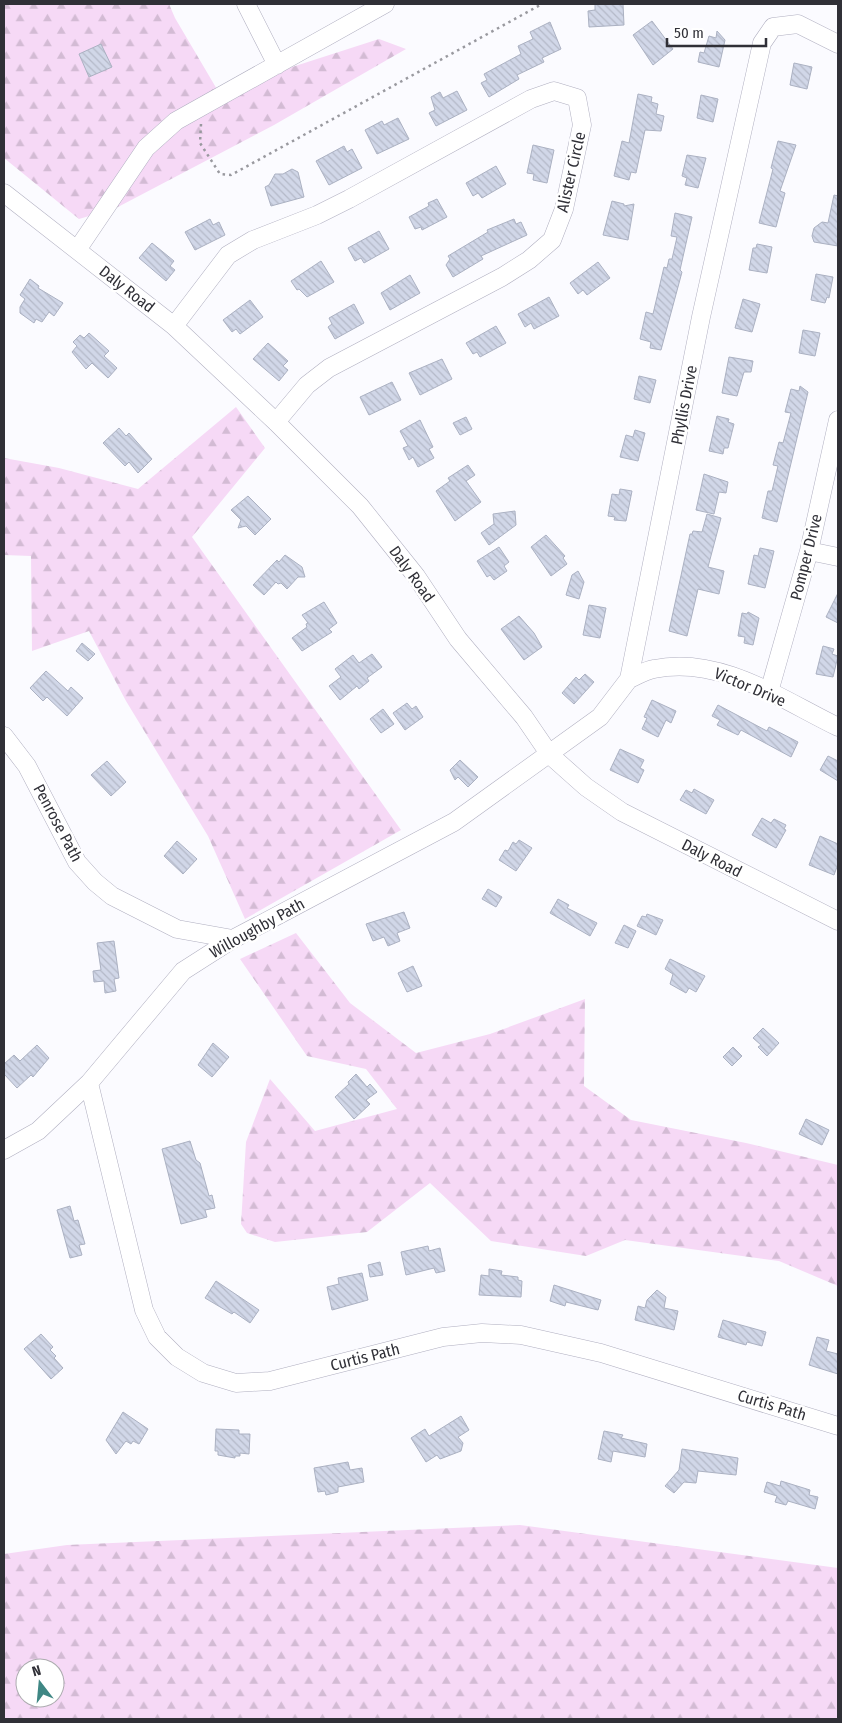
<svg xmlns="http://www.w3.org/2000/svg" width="842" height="1723" viewBox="0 0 842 1723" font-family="'Fira Sans Condensed',sans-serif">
<defs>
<pattern id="forest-firs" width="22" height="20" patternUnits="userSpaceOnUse" patternTransform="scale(1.25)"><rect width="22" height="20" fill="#f6d9f6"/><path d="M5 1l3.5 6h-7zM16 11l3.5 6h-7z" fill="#d3bbd4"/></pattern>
<pattern id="building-back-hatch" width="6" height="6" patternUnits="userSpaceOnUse" patternTransform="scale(1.25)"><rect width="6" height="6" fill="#d1d7e8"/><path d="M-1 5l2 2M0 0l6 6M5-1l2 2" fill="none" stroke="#b4b9c8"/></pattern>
</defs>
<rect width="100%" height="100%" fill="#fbfbff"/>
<path fill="url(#forest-firs)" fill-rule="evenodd" d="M4,4H169L175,18L218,91L379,39L406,49L274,125L116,208L79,219L4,158Z
M236,407L265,448L192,537L401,830L245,919L208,836L126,701L89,631L32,651L31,556L4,555V458L59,468L138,489Z
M296,933L350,1003L416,1053L490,1034L585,999L584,1086L631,1120L746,1143L838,1165V1286L779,1261L625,1240L586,1256L491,1241L430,1183L367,1232L275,1242L247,1233L241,1224L246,1142L270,1079L315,1131L397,1109L366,1069L307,1056L240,959Z
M520,1525L838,1568V1719H4V1554L67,1545ZM25,1668H55V1698H25Z"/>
<path fill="url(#building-back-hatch)" stroke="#abb1c2" d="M595,4H623L624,25L589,27L588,11L595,10Z
M652,21L673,49L653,65L633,35Z
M550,22L561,49L542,58L544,62L517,75L519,79L489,97L481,83L487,80L484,74L521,54L518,46L533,39L530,32Z
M717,31L725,40L719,67L698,62L700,52L704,53L709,36L716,38Z
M101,44L112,67L89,77L79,54Z
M794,63L812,67L807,89L790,85Z
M457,91L467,110L436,126L429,113L435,110L431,97L440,92L443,98Z
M638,94L652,97L651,102L658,104L656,114L664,116L661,131L645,130L636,173L631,172L629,180L614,176L622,141L629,143Z
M701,95L718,99L713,122L697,118Z
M398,118L409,139L377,154L365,130L382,121L384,125Z
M778,141L796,145L780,191L785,193L776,227L759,223L773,169L771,168Z
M533,145L554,150L547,183L533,180L534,174L527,173Z
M344,146L347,152L352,149L362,168L329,185L316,161Z
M687,155L706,158L698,188L685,185L687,178L682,176Z
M496,166L506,184L482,198L478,193L473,196L466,183Z
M292,169L298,172L304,197L271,206L265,187L269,185L275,174H283Z
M834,195L838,196V246L814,242L812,236L814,228L822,222L828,223Z
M437,199L447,217L422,230L421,227L415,229L409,217L429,206L428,203Z
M612,201L624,204V206L634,204L628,240L603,235Z
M675,213L692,217L680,270L682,272L661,350L650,348L651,342L640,339L646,312L653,314L664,267L667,268L669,259H672L677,237L671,236Z
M210,219L213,225L219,222L225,235L195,250L185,232Z
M514,219L516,224L521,222L527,235L481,256L483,259L453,277L446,265L450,259L448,256L488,232L487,230Z
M379,231L389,249L364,263L361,258L355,261L348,248Z
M152,243L174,261L170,266L175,270L166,281L139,258Z
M757,244L772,247L767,273L749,270L753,248H756Z
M321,261L334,282L307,297L299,289L297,290L291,281Z
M598,262L610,278L587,295L583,290L578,294L570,283Z
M816,274L833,277L829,298L827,297L825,303L811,300Z
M410,275L420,293L390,310L381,293Z
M30,279L39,286L38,288L63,303L54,316L49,312L42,322L36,319L34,323L20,313V307L25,299L20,295Z
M549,297L559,316L534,329L531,323L525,327L518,314Z
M743,299L760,304L752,332L735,328Z
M250,300L263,317L240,334L236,329L232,332L223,320Z
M354,304L364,323L335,339L328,327L332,324L329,318Z
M496,326L506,343L480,357L477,352L473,354L466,343Z
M803,330L820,333L815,356L799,353Z
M89,333L109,351L104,356L117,368L108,378L92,363L86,369L72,352L77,346L73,342L80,335L84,338Z
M268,343L288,361L283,366L288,370L279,381L253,359Z
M729,357L753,361L751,372H744L737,396L722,393Z
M442,359L452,379L420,395L409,373Z
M639,376L656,380L650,403L634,399Z
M392,382L401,400L369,415L360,397Z
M800,386L808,392L777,522L762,518L768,491H772L778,466L773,465L779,442L783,443L791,413L785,412L791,389L799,391Z
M717,416L729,419L728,422L734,424L728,448H724L723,454L709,451Z
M466,417L472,429L460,435L453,423Z
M420,420L433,447L429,449L434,458L418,467L413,457L409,460L403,448L408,446L400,431Z
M119,428L126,436L129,433L152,459L138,473L129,462L125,466L103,443Z
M635,430L645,433L638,461L620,457L626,435L633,437Z
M468,465L475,475L466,481L481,502L455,521L436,491L450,481L448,478Z
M704,474L728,482L726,493L719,492L714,514L696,510Z
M620,489L632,491L626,521L614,520L615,517L608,516L612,494L619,495Z
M248,496L271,519L255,535L246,526L238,528L241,520L231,510Z
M515,511L516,525L489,545L481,533L494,524L493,514Z
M707,514L721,518L708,567L724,571L719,594L698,589L687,636L669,631L690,534H692L693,531L702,532Z
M546,535L565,556L563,558L567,564L551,576L531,547Z
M499,547L509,562L504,566L507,571L494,580L490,575L487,577L477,561Z
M760,548L774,551L765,588L748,584L754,555L758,556Z
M285,555L302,567L305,577H298L287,589L281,583L278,584L276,582L264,595L253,585L277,560L279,562Z
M578,571L584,582L579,599L566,595L572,575Z
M838,593V623L826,617Z
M324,602L337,623L329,629L332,632L302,651L292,638L307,627L306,624L308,623L302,615Z
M589,605L606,608L600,638L583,635Z
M748,612L759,618L753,645L744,643L745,637L738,636L742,613L747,614Z
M519,616L534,633L542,647L524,660L501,629Z
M82,643L95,654L88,661L76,651Z
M823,646L834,649L832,654L838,656L833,677L816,674Z
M372,654L382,667L367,678L369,681L359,689L357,686L340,700L329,686L341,677L335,669L353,655L359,663Z
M46,671L68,691L71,687L83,698L67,716L47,697L43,701L30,688Z
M585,674L594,682L574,704L562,693L576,677L579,680Z
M652,700L676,711L671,723L666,720L658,737L642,729L647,718L644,717Z
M407,703L412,709L416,706L423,717L405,730L393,713Z
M718,705L767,731L769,727L798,742L791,757L741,730L738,735L717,725L720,720L712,716Z
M383,709L394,724L381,733L370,719Z
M620,749L644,760L640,768L644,770L638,783L610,770Z
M828,756L838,761V781L820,770Z
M460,760L478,777L468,787L458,777L455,780L450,770Z
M107,761L126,782L111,796L91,775Z
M694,789L714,800L706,814L680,800L686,790L692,793Z
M762,818L771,823L774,819L786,825L784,829L786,830L776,848L752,835Z
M820,836L838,844V864L834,875L809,865Z
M519,840L532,848L516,871L499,860L505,850L508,851L513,842L516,844Z
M177,841L197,859L183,874L164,856Z
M488,889L502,897L496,907L482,899Z
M558,899L569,905L567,908L597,923L590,936L550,913Z
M404,912L410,928L397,933L400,941L388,946L384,937L373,941L366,924Z
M647,914L663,920L656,935L637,926L642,916L646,917Z
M624,925L636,931L628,948L615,943Z
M114,941L119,978L114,979L116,991L105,993L104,981L94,982L93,971L101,970L97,943Z
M670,959L705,976L696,992L689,988L686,993L670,984L673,974L665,969Z
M413,966L422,986L407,992L398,973Z
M763,1028L779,1043L767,1056L758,1047L761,1045L753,1038Z
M213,1043L229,1057L212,1077L198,1065Z
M37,1045L49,1058L33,1077L31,1075L17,1088L4,1074V1064L14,1055L20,1061Z
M733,1047L742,1056L732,1066L723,1057Z
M356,1074L367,1087L370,1084L377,1092L366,1100L370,1104L354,1119L335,1097L349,1084L348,1082Z
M806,1119L829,1130L822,1145L799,1134Z
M190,1141L196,1160L200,1163L209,1196L212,1195L215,1208L205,1210L207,1217L181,1224L162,1149Z
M70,1206L74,1221L78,1220L85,1244L79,1245L82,1255L70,1258L57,1210Z
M428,1246L429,1251L440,1248L445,1271L436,1273L434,1268L406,1275L401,1252Z
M380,1262L383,1275L370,1277L368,1265Z
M489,1269L502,1271L501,1275L518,1277V1280L522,1281L521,1297L479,1295L481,1275L489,1276Z
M362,1273L368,1300L332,1310L327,1287L339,1284L338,1278Z
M216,1281L259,1310L250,1323L234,1312L232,1314L205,1298Z
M554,1285L601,1300L598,1310L566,1302L565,1306L550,1301Z
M657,1290L666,1297L664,1308L678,1311L674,1330L635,1320L638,1306L645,1308L647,1300Z
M723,1320L766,1332L762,1346L747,1342L746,1345L718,1337Z
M41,1334L53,1347L50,1350L56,1356L54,1358L63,1368L51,1379L24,1349Z
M817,1337L829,1340L826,1351L838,1354V1374L809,1365Z
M123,1412L148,1429L139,1444L133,1441L131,1444L126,1441L116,1454L106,1440Z
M461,1416L469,1430L458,1437L463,1443L461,1451L440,1459L437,1455L426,1462L411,1438L425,1429L429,1436Z
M216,1429L239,1430V1434H250L249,1454L240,1453V1456H235V1458L218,1455V1451H215Z
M604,1431L623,1435L621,1438L647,1444L645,1457L613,1451L611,1462L598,1459Z
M682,1449L738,1458L736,1475L698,1471L696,1483L684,1482L674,1493L665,1486L679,1470Z
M348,1462L350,1470L362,1468L364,1482L338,1487V1492L326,1495L325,1491L318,1492L314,1468Z
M781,1481L810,1490L809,1495L818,1497L815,1509L788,1501L786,1505L775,1502L777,1496L764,1492L767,1482L780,1486Z"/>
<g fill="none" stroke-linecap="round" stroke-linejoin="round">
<g stroke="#b0afc0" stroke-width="19">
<path id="minor" d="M246,4L277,65
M4,193L174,326L276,422L360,506L416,576L458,639L524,717L550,755L586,787L622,812L838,921
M77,250L146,148L176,121L385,4
M174,326L228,255L253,240L317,215L349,199L531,99L554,91L577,98L582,125L564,209L552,240L529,260L502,277L329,368L307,385L276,422
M809,551L838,557
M629,679C637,676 646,670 654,669C720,655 782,700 838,727
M769,692L809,551L838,420
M4,736L27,766L77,862L95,882L112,896L177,929L233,939
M89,1083L144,1310L157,1337L177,1357L203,1373L236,1383L270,1381L443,1337L482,1333L521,1335L601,1353L838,1426
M4,1150L38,1131L89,1083L183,971L233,939L454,822L600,717L629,679L701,317L762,43L773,27L798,24L838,44"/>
</g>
<path stroke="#99999f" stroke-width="2.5" stroke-dasharray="2.5 4" stroke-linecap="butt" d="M201,124L200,143L220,174L231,175L542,4"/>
<use href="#minor" stroke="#fff" stroke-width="18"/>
</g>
<g text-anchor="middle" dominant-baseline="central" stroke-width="5" stroke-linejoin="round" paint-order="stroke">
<g font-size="16" fill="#303037" stroke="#fff">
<text transform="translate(571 172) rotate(-77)">Alister Circle</text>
<text transform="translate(127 289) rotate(38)">Daly Road</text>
<text transform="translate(684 405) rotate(-79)">Phyllis Drive</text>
<text transform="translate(806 557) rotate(-76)">Pomper Drive</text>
<text transform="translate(412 574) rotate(54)">Daly Road</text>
<text transform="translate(750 687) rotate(23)">Victor Drive</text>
<text transform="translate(58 823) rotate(62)">Penrose Path</text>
<text transform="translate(712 858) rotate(27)">Daly Road</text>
<text transform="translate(257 928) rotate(-29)">Willoughby Path</text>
<text transform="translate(365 1357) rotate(-14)">Curtis Path</text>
<text transform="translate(772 1405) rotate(17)">Curtis Path</text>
</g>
</g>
<rect width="842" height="1723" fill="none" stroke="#303037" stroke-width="10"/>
<g transform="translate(40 1683) rotate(344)"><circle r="24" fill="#ffffff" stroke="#acacaf"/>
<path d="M0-4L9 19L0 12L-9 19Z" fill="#3f8784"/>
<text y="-8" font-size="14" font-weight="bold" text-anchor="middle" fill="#303037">N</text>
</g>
<path d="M667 38v8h99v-8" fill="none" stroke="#303037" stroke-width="2.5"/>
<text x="674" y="38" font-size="15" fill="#303037" stroke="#ffffff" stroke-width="4" paint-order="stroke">50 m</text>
</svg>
